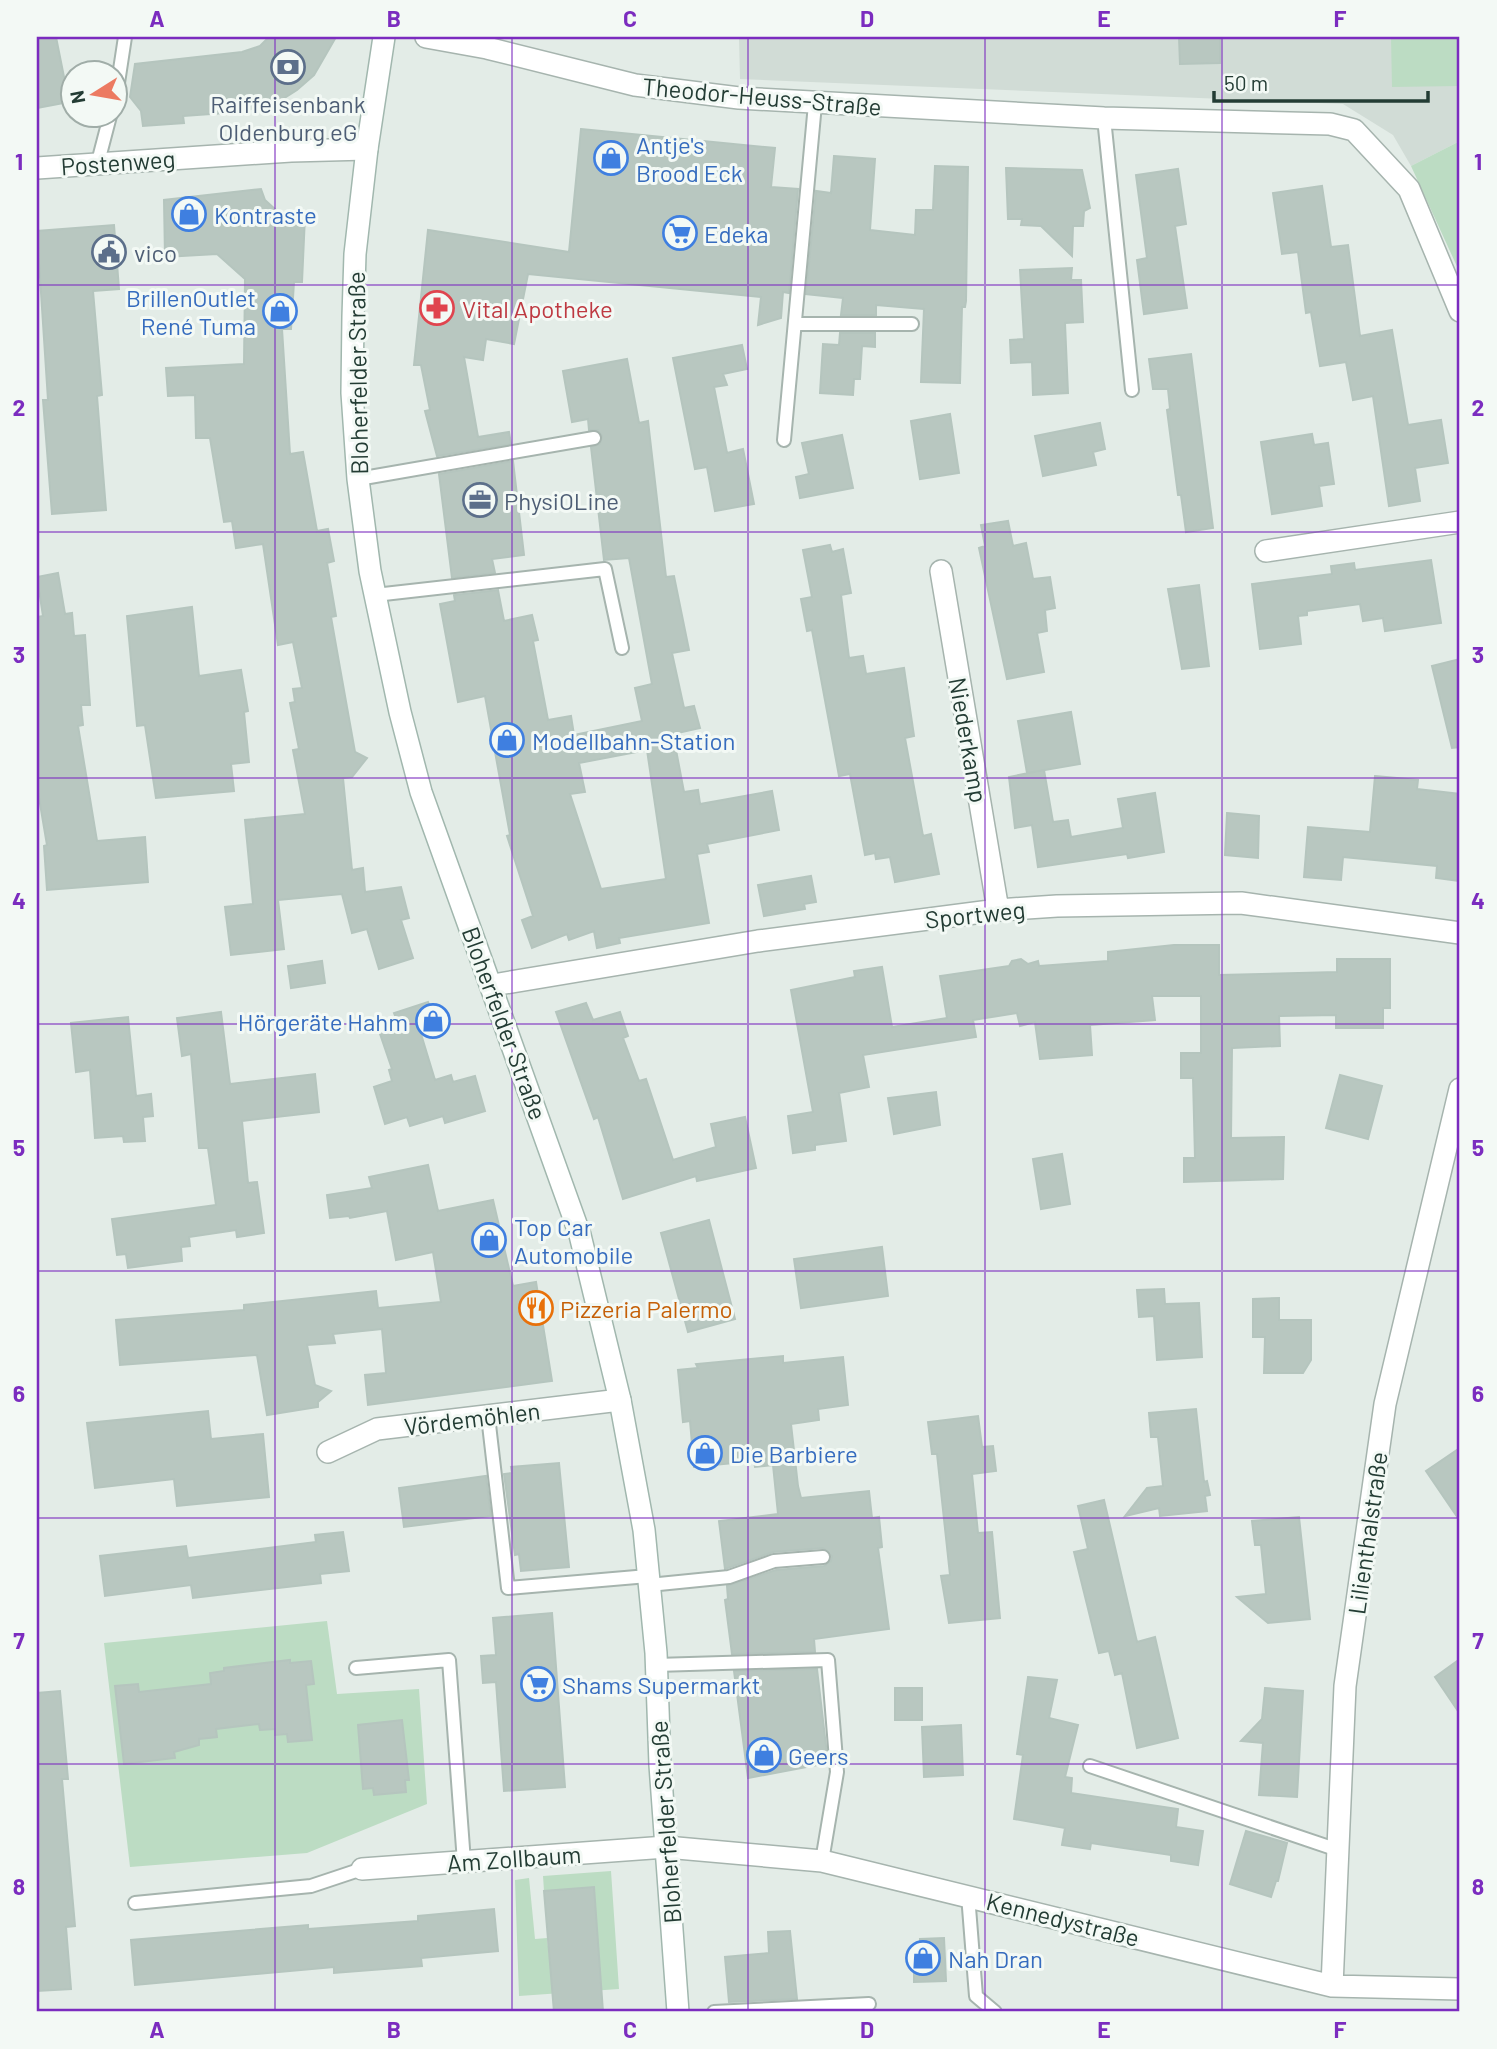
<svg xmlns="http://www.w3.org/2000/svg" width="1497" height="2049" viewBox="0 0 1497 2049" font-family="Barlow,sans-serif">
<rect width="100%" height="100%" fill="#e3ece7"/>
<path fill="#d1dcd6" d="M739,37H1460V141L1411,166L1393,135L1343,104L740,79Z"/>
<path fill="#bcdcc3" d="M1391,37H1460V86L1392,87Z
M1460,141V273L1411,166Z
M327,1621L337,1694L419,1689L427,1804L307,1853L130,1867L104,1643Z
M611,1871L619,1989L519,1996L515,1880L529,1878L535,1939L547,1938L551,1973L600,1969L594,1887L544,1891L543,1876Z"/>
<path fill="#b8c7c0" stroke="#b5c5be" stroke-width="2" fill-rule="evenodd" d="M37,37H56L69,102L37,108Z
M269,37H336L314,75L297,90L278,102L239,112L183,116L184,123L143,126L141,111L130,97L135,64L242,52L260,46Z
M1179,37H1220V63L1180,64Z
M581,129L775,148L771,187L798,189L789,293L783,292L781,318L758,325L761,297L528,274L514,344L486,339L483,360L464,357L478,437L509,432L511,444L437,456L425,411L430,410L421,365H414L428,230L569,252Z
M834,156L875,159L870,230L915,235L916,210H933L935,166L968,167L966,301L965,307H962L960,383L921,382L924,309L876,305V315H841L843,298L806,294L816,191L831,193Z
M1006,168L1082,170L1090,208L1084,211L1083,226H1073L1072,256L1041,226L1021,225L1022,219H1008Z
M1178,169L1186,224L1175,226L1187,308L1144,314L1137,260L1147,258L1136,175Z
M1322,186L1331,247L1348,245L1360,336L1392,330L1408,425L1441,420L1448,463L1415,468L1420,501L1389,506L1373,396L1353,400L1346,362L1320,366L1311,312L1306,313L1298,252L1282,254L1273,193Z
M261,189L265,200L277,211L305,216L302,282H294L291,329H282L290,454L303,452L317,531L328,529L334,561L327,563L336,616L331,617L340,668L355,752L367,758L352,777L343,778L352,870L363,868L365,892L401,887L409,918L401,920L413,958L379,969L367,929L352,933L342,894L278,900L284,949L231,955L225,907L253,904L245,820L305,814L293,750L299,749L290,703L295,702L293,689L302,688L293,642L278,645L263,544L236,548L232,521L224,522L210,438H196L195,395L168,396L166,368L244,364L245,279L217,254L165,257L164,200Z
M114,225L119,289L93,291L102,395L97,396L106,510L52,514L43,400H48L37,231Z
M1072,268L1071,280H1081L1083,322L1065,323L1068,393L1033,395L1032,362L1011,363L1010,340L1024,339L1020,270Z
M840,333H875V347L862,346L860,379H854L853,395L820,393L823,344L839,345Z
M742,345L747,369L723,374L727,385L714,387L727,453L743,449L754,504L715,511L707,467L695,469L673,358Z
M1191,354L1213,528L1186,532L1181,495H1178L1167,410L1170,409L1168,389H1153L1149,359Z
M627,359L639,423L648,421L666,577L674,576L689,650L672,653L684,708L694,706L700,728L673,734L684,792L698,790L700,804L772,791L779,830L707,844L709,852L697,854L709,923L619,938L620,943L597,948L594,931L569,940L567,934L532,948L522,920L533,916L507,836L510,835L485,696L458,702L440,604L455,601L454,595L498,590L504,621L532,615L538,640L533,641L548,720L571,716L574,735L642,721L635,688L652,684L629,558L604,560L591,447L600,444L602,436L598,430H589L588,419L572,422L563,371ZM647,750L666,879L601,889L570,794L585,792L579,763Z
M950,414L959,473L920,479L911,421Z
M1100,423L1105,449L1093,452L1096,465L1043,476L1035,436Z
M1312,434L1314,445L1328,443L1334,484L1319,486L1322,506L1272,514L1261,442Z
M842,435L853,488L800,498L796,477L809,474L802,443Z
M513,461L524,555L492,559L495,573L452,578L439,474Z
M1008,521L1013,546L1026,543L1033,579L1050,577L1055,608L1045,610L1047,631L1037,633L1044,672L1007,679L979,548L985,546L981,525Z
M830,545L832,552L843,549L851,593L841,595L849,658L863,656L866,674L904,668L914,736L905,738L923,836L931,834L939,874L895,882L890,857L876,859L875,853L865,855L850,774L839,776L812,630L807,631L801,599L812,597L803,550Z
M1431,560L1441,623L1385,631L1383,618L1363,621L1360,604L1307,611V615L1298,616L1301,644L1260,649L1252,584L1332,574L1331,566L1354,563L1355,570Z
M58,573L65,614L72,613L74,636L85,635L90,705H81L83,725L78,726L97,841L145,837L148,882L47,890L44,846L47,845L37,786V617L43,616L37,577Z
M1199,585L1209,666L1182,669L1168,589Z
M192,607L199,676L241,670L248,711L244,712L249,762L231,764L234,791L156,798L145,725L137,726L127,616Z
M1460,659V747L1452,748L1432,666Z
M1071,712L1080,764L1027,773L1018,721Z
M1044,770L1053,822L1068,820L1071,837L1123,828L1118,799L1155,793L1164,852L1128,858L1127,854L1038,867L1032,825L1015,828L1009,777Z
M1375,776L1418,780L1417,789L1460,794V881L1436,878L1437,866L1343,857L1341,880L1304,877L1308,827L1370,832Z
M1227,813L1259,816L1258,858L1225,855Z
M811,876L816,902L804,904L805,909L764,916L758,885Z
M1174,945H1219V975L1337,972V959H1390V1008H1383V1028H1336V1015L1279,1016L1280,1046L1232,1048L1231,1138L1284,1137L1283,1179L1184,1182V1158H1195L1193,1078H1181V1053H1201V996H1152L1155,1020L1090,1025L1092,1055L1040,1059L1035,1022L1020,1026L1017,1013L973,1020L976,1037L863,1055L869,1087L839,1093L846,1141L815,1145V1150L793,1153L788,1116L813,1112L791,990L855,977L854,971L882,967L892,1027L947,1018L940,976L1009,966L1012,961L1021,959L1028,964L1038,961L1039,966L1108,961V952Z
M322,961L325,983L291,988L288,966Z
M428,1002L437,1029L421,1034L435,1080L451,1075L453,1082L475,1076L485,1111L445,1123L443,1116L410,1126L407,1117L385,1124L374,1087L392,1081L389,1070L392,1069L377,1025L396,1018L394,1013Z
M586,1003L593,1020L620,1012L628,1036L623,1038L639,1081L646,1079L673,1160L716,1147L711,1124L745,1117L756,1168L697,1181L696,1176L623,1199L598,1117L594,1119L556,1012Z
M221,1012L230,1084L315,1074L319,1112L242,1121L248,1183L257,1182L264,1233L237,1237L236,1230L189,1237L190,1246L181,1247L182,1261L128,1268L126,1254L117,1255L112,1219L216,1205L208,1148H199L191,1054L182,1056L177,1018Z
M128,1017L136,1096L151,1094L153,1116L143,1117L145,1141L124,1142L123,1136L95,1138L90,1070L76,1072L71,1023Z
M1340,1075L1382,1086L1368,1139L1326,1128Z
M936,1092L940,1125L894,1134L888,1098Z
M1062,1154L1070,1204L1041,1209L1033,1159Z
M428,1165L438,1211L493,1200L513,1286L536,1282L552,1381L368,1405L365,1375L386,1373L382,1329L333,1334L335,1343L307,1345L315,1385L331,1391L318,1402V1407L267,1415L257,1355L120,1365L116,1320L244,1310V1305L376,1291L378,1308L441,1302L433,1252L396,1260L387,1211L350,1218L349,1216L330,1218L327,1195L372,1188L369,1177Z
M709,1220L735,1319L688,1332L661,1233Z
M882,1247L888,1296L801,1308L794,1259Z
M1164,1289L1165,1304L1199,1303L1202,1357L1157,1360L1154,1316L1139,1317L1137,1290Z
M1279,1298V1320H1311V1360L1303,1373H1264L1265,1337H1253V1299Z
M783,1356V1363L843,1357L848,1405L818,1409L819,1420L791,1424L798,1486L801,1498L869,1491L872,1518L879,1517L882,1547L878,1548L889,1629L814,1639L815,1652L732,1654L725,1600L728,1599L727,1586L776,1570L824,1566L831,1561L832,1556L823,1548L773,1552L725,1569L719,1521L778,1514L773,1465L755,1467L754,1461L694,1467L690,1421L683,1422L678,1370L698,1368L696,1364Z
M1196,1409L1204,1482L1207,1481L1210,1495L1205,1496L1207,1511L1160,1516L1159,1508L1125,1516L1147,1488L1163,1486L1158,1437H1151L1149,1413Z
M208,1411L211,1439L263,1434L269,1497L177,1506L174,1479L95,1488L87,1423Z
M978,1416L982,1447L993,1446L996,1471L972,1474L978,1533L992,1532L1000,1618L949,1623L941,1576L950,1575L937,1454H932L928,1422Z
M1460,1448V1521L1426,1471Z
M559,1463L569,1567L521,1571L519,1554L515,1555L504,1474L512,1473L511,1467Z
M486,1476L491,1516L404,1527L399,1488Z
M1104,1500L1137,1642L1155,1637L1178,1738L1137,1748L1122,1673L1115,1675L1109,1651L1099,1653L1074,1552L1088,1549L1078,1506Z
M1299,1517L1310,1619L1268,1623L1237,1597L1266,1594L1261,1545H1255L1252,1521Z
M343,1532L349,1571L320,1574L321,1583L193,1598L191,1585L105,1596L100,1556L186,1546L188,1558L316,1542L315,1535Z
M552,1613L565,1787L504,1791L496,1682L483,1683L481,1656L496,1655L493,1618Z
M1460,1659V1714L1435,1677Z
M290,1660V1663L311,1661L314,1684L306,1685L312,1740L288,1742L287,1734L275,1735V1729L260,1730L259,1724L216,1729L217,1737L199,1739V1745L174,1752L175,1758L124,1764L115,1686L138,1684L139,1692L211,1684L210,1673L224,1671V1668Z
M817,1669L828,1763L748,1778L734,1671Z
M1028,1677L1057,1680L1049,1718L1078,1725L1065,1777L1072,1778L1071,1793L1178,1809L1176,1827L1203,1831L1198,1865L1171,1861V1855L1117,1847L1091,1843L1090,1849L1062,1845L1065,1828L1014,1819L1023,1755L1017,1754Z
M895,1688H922V1720H895Z
M1265,1688L1303,1691L1297,1797L1259,1795L1263,1743L1241,1741L1262,1719Z
M60,1691L68,1779H62L75,1926L66,1927L71,1989L37,1991V1693Z
M402,1720L409,1780H405L406,1792L374,1795L373,1788L363,1789L358,1725Z
M961,1725L963,1775L924,1777L922,1727Z
M1246,1831L1287,1843L1278,1881H1276L1271,1897L1230,1884Z
M594,1887L603,2012H554L544,1891Z
M494,1909L498,1951L421,1958L422,1966L334,1973V1967L135,1985L131,1940L308,1925V1929L418,1921V1916Z
M790,1931L797,1999L729,2002L725,1957L769,1953L768,1932Z
M944,1938L946,1981L914,1982V1959H921L920,1939Z"/>
<g fill="none" stroke-linecap="round" stroke-linejoin="round">
<g stroke="#a6b4ae" stroke-width="16">
<path id="lane" d="M116,96L125,37
M1104,118L1132,390
M98,162L110,116
M795,324H912
M784,440L815,104
M358,479L594,438
M375,595L605,569L622,648
M488,1416L508,1588L648,1576
M649,1585L729,1577L774,1561L823,1557
M656,1665L828,1660L837,1772L822,1861
M356,1668L449,1660L464,1862
M1090,1766L1338,1850
M968,1895L976,1996L995,2012
M135,1903L311,1886L362,1869
M714,2012L869,2004"/>
</g>
<g stroke="#a6b4ae" stroke-width="24">
<path id="street" d="M426,37L487,48L635,85L739,98L1104,118L1330,124L1354,130L1409,189L1460,311
M37,168L291,151L367,149
M1266,551L1460,522
M941,571L998,910
M493,985L758,941L998,910L1057,906L1241,903L1460,933
M328,1452L377,1429L620,1400
M362,1869L666,1847L822,1861L1332,1986L1460,1989
M1332,1986L1345,1686L1385,1404L1460,1089"/>
</g>
<g stroke="#a1b7ae" stroke-width="24">
<path id="secondary" d="M384,37L367,149L355,254L353,317L352,393L358,479L370,571L400,712L421,792L580,1235L620,1400L644,1530L656,1653L660,1765L678,2012"/>
</g>
<use href="#lane" stroke="#fff" stroke-width="12"/>
<use href="#street" stroke="#fff" stroke-width="21"/>
<use href="#secondary" stroke="#fff" stroke-width="21"/>
</g>
<path fill="none" stroke="#7b2cbf" stroke-width="2" stroke-opacity="0.55" d="M275,37V2012M512,37V2012M748,37V2012M985,37V2012M1222,37V2012M37,285H1460M37,532H1460M37,778H1460M37,1024H1460M37,1271H1460M37,1518H1460M37,1764H1460"/>
<defs>
<g id="bank-ring" transform="scale(1.75)"><circle r="9.5" fill="#f3f9f5" stroke="#5c6f8a" stroke-width="1.5"/><path d="M-6-4H6V4H-6ZM0-2.3a2.3 2.3 0 1 0 0 4.6a2.3 2.3 0 1 0 0-4.6Z" fill="#5c6f8a"/></g>
<g id="shop-ring" transform="scale(1.75)"><circle r="9.5" fill="#f3f9f5" stroke="#3f7fe0" stroke-width="1.5"/><path d="M-5-2.5h2.3a2.7 3.5 0 0 1 5.4 0H5L5.5 6h-11ZM-1.5-2.5h3a1.5 2.3 0 0 0-3 0Z" fill="#3f7fe0"/></g>
<g id="supermarket-ring" transform="scale(1.75)"><circle r="9.5" fill="#f3f9f5" stroke="#3f7fe0" stroke-width="1.5"/><path d="M-6-5.5h2.5l.6 2H6L4.5 2H-2.5L-4.4-4H-6ZM-1.5 3.2a1.3 1.3 0 1 0 .1 0ZM3 3.2a1.3 1.3 0 1 0 .1 0Z" fill="#3f7fe0"/></g>
<g id="civic-ring" transform="scale(1.75)"><circle r="9.5" fill="#f3f9f5" stroke="#5c6f8a" stroke-width="1.5"/><path d="M-.6-6.5H3V-4.5H.6V-3L4-1V1h2V6H-6V1h2V-1L-.6-3ZM-1.2 2.5V6h2.4V2.5Z" fill="#5c6f8a"/></g>
<g id="pharmacy-ring" transform="scale(1.75)"><circle r="9.5" fill="#f3f9f5" stroke="#e0444e" stroke-width="1.5"/><path d="M-2-6h4v4h4v4h-4v4h-4v-4h-4v-4h4Z" fill="#e0444e"/></g>
<g id="office-ring" transform="scale(1.75)"><circle r="9.5" fill="#f3f9f5" stroke="#5c6f8a" stroke-width="1.5"/><path d="M-6-3h4V-5.5h4V-3h4V5H-6ZM-1-4.5V-3h2v-1.5ZM-6 0V1H6V0Z" fill="#5c6f8a"/></g>
<g id="restaurant-ring" transform="scale(1.75)"><circle r="9.5" fill="#f3f9f5" stroke="#e8710a" stroke-width="1.5"/><path d="M-5-6h1v4h1v-4h1v4h1v-4h1v5L-1.5 .5V6h-2V.5L-5-1ZM5-6V6H3V1.5H1.5Q1.5-4 5-6Z" fill="#e8710a"/></g>
</defs>
<g fill-rule="evenodd">
<use href="#bank-ring" x="288" y="67"/>
<use href="#shop-ring" x="611" y="158"/>
<use href="#shop-ring" x="189" y="214"/>
<use href="#supermarket-ring" x="680" y="233"/>
<use href="#civic-ring" x="109" y="252"/>
<use href="#pharmacy-ring" x="437" y="308"/>
<use href="#shop-ring" x="280" y="311"/>
<use href="#office-ring" x="480" y="500"/>
<use href="#shop-ring" x="507" y="740"/>
<use href="#shop-ring" x="433" y="1021"/>
<use href="#shop-ring" x="489" y="1240"/>
<use href="#restaurant-ring" x="536" y="1308"/>
<use href="#shop-ring" x="705" y="1453"/>
<use href="#supermarket-ring" x="538" y="1684"/>
<use href="#shop-ring" x="764" y="1755"/>
<use href="#shop-ring" x="923" y="1958"/>
</g>
<g text-anchor="middle" dominant-baseline="central" stroke-width="6" stroke-linejoin="round" paint-order="stroke">
<g font-size="24" fill="#233c34" stroke="#f3f9f5">
<text transform="translate(762 96) rotate(5)">Theodor-Heuss-Straße</text>
<text transform="translate(118 162) rotate(-4)">Postenweg</text>
<text transform="translate(357 373) rotate(-91)">Bloherfelder Straße</text>
<text transform="translate(969 740) rotate(80)">Niederkamp</text>
<text transform="translate(975 914) rotate(-6)">Sportweg</text>
<text transform="translate(505 1023) rotate(70)">Bloherfelder Straße</text>
<text transform="translate(472 1418) rotate(-7)">Vördemöhlen</text>
<text transform="translate(1367 1533) rotate(-82)">Lilienthalstraße</text>
<text transform="translate(665 1822) rotate(-94)">Bloherfelder Straße</text>
<text transform="translate(514 1858) rotate(-4)">Am Zollbaum</text>
<text transform="translate(1063 1919) rotate(14)">Kennedystraße</text>
</g>
<g font-size="24" fill="#4e5e75" stroke="#f3f9f5" text-anchor="start">
<text x="288" y="103" text-anchor="middle">Raiffeisenbank<tspan x="288" dy="28">Oldenburg eG</tspan></text>
<text x="134" y="252">vico</text>
<text x="504" y="500">PhysiOLine</text>
</g>
<g font-size="24" fill="#366cbe" stroke="#f3f9f5" text-anchor="start">
<text x="636" y="144">Antje's<tspan x="636" dy="28">Brood Eck</tspan></text>
<text x="214" y="214">Kontraste</text>
<text x="704" y="233">Edeka</text>
<text x="256" y="297" text-anchor="end">BrillenOutlet<tspan x="256" dy="28">René Tuma</tspan></text>
<text x="532" y="740">Modellbahn-Station</text>
<text x="408" y="1021" text-anchor="end">Hörgeräte Hahm</text>
<text x="514" y="1226">Top Car<tspan x="514" dy="28">Automobile</tspan></text>
<text x="730" y="1453">Die Barbiere</text>
<text x="562" y="1684">Shams Supermarkt</text>
<text x="788" y="1755">Geers</text>
<text x="948" y="1958">Nah Dran</text>
</g>
<g font-size="24" fill="#be3a42" stroke="#f3f9f5" text-anchor="start">
<text x="462" y="308">Vital Apotheke</text>
</g>
<g font-size="24" fill="#c56008" stroke="#f3f9f5" text-anchor="start">
<text x="560" y="1308">Pizzeria Palermo</text>
</g>
</g>
<rect width="1497" height="2049" fill="none" stroke="#f3f9f5" stroke-width="77"/>
<g transform="translate(94 94) rotate(259)"><circle r="33" fill="#f3f9f5" stroke="#a0ada8" stroke-width="2"/>
<path d="M0-5L12 26L0 18L-12 26Z" fill="#ec7a61"/>
<text y="-10" font-size="19" font-weight="bold" text-anchor="middle" fill="#233c34">N</text>
</g>
<path d="M1214 91v10h214v-10" fill="none" stroke="#233c34" stroke-width="3.5"/>
<text x="1224" y="91" font-size="21" fill="#233c34" stroke="#f3f9f5" stroke-width="5" paint-order="stroke">50 m</text>
<rect x="38" y="38" width="1420" height="1972" fill="none" stroke="#7b2cbf" stroke-width="2.5"/>
<g font-size="23" text-anchor="middle" font-weight="bold" fill="#7b2cbf">
<text x="157" y="27">A</text>
<text x="394" y="27">B</text>
<text x="630" y="27">C</text>
<text x="867" y="27">D</text>
<text x="1104" y="27">E</text>
<text x="1340" y="27">F</text>
<text x="19" y="170">1</text>
<text x="1478" y="170">1</text>
<text x="19" y="416">2</text>
<text x="1478" y="416">2</text>
<text x="19" y="663">3</text>
<text x="1478" y="663">3</text>
<text x="19" y="909">4</text>
<text x="1478" y="909">4</text>
<text x="19" y="1156">5</text>
<text x="1478" y="1156">5</text>
<text x="19" y="1402">6</text>
<text x="1478" y="1402">6</text>
<text x="19" y="1649">7</text>
<text x="1478" y="1649">7</text>
<text x="19" y="1895">8</text>
<text x="1478" y="1895">8</text>
<text x="157" y="2038">A</text>
<text x="394" y="2038">B</text>
<text x="630" y="2038">C</text>
<text x="867" y="2038">D</text>
<text x="1104" y="2038">E</text>
<text x="1340" y="2038">F</text>
</g>
</svg>
